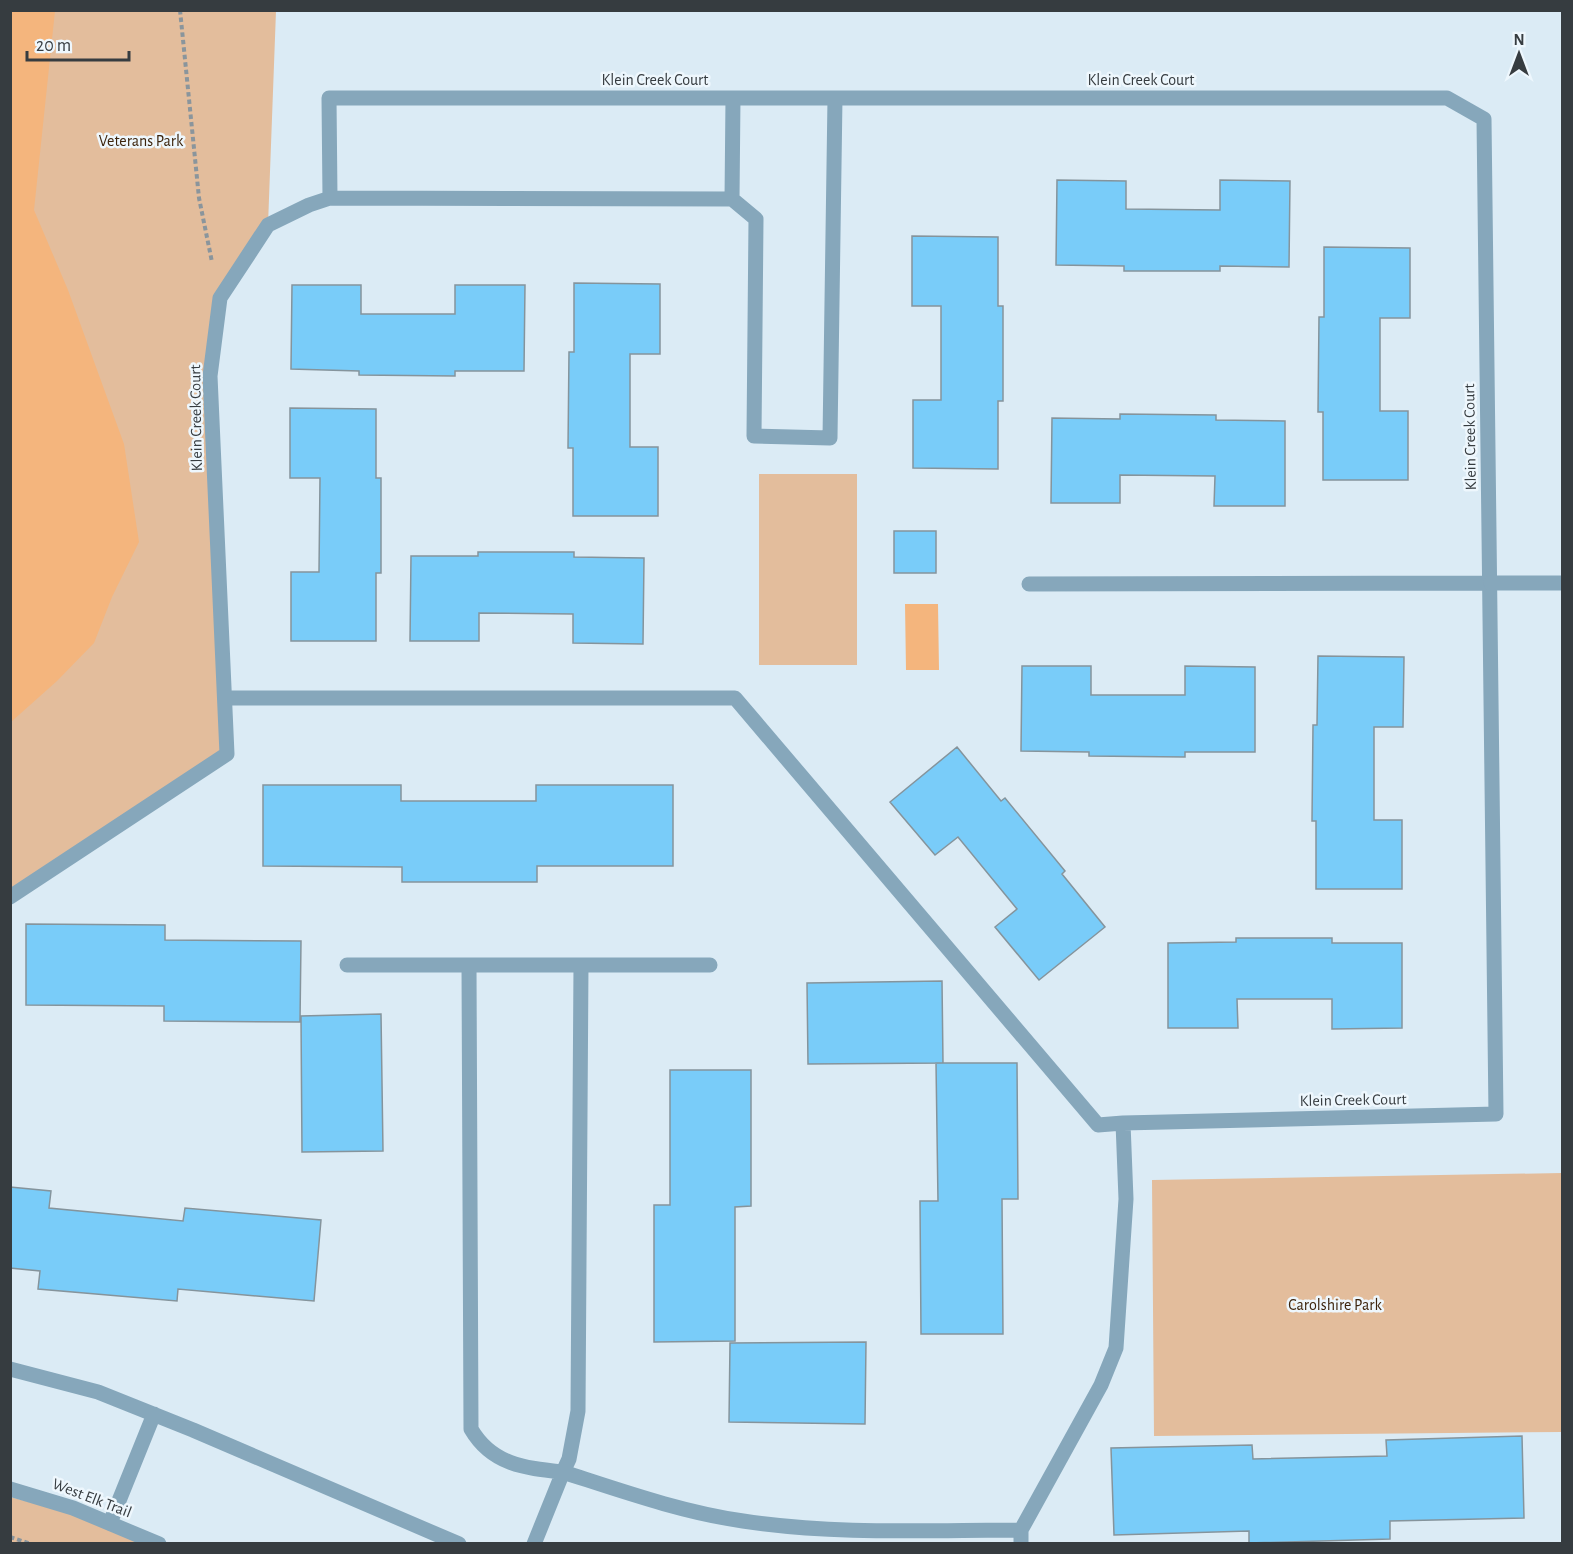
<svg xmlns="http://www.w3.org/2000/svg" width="1573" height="1554" viewBox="0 0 1573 1554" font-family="'Alegreya Sans',sans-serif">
<rect width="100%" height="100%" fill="#dbebf5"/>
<path fill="#e3bd9c" d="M11,11H276L268,225L220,298L210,376L227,754L11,897Z
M759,474H857V665H759Z
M1562,1173V1432L1154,1436L1152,1180Z
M10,1497L110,1523L159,1543H11Z"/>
<path fill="#f4b57d" d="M11,10L55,11L34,210L68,290L124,444L139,542L112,597L94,643L57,681L11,722Z
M905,604H938L939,670H906Z"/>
<path fill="#79ccf9" stroke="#85949c" stroke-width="1.5" d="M1057,180L1126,181V209L1220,210V180L1290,181L1289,267L1220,266V271H1124V266L1056,265Z
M912,236L998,237V306H1003V401H998V469L913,468V400H941V306H912Z
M1324,247L1410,248V318H1380V411H1408V480H1323V412H1318L1319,317H1324Z
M574,283L660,284V354H630V447H658V516H573V448H568L569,352H574Z
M292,285H361V314H455V285H525L524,371H455V376L359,375V371L291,369Z
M290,408L376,409V478H381V573H376V641H291V572H319L320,478H290Z
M1120,414L1216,415V420L1285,421V506H1214L1215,476L1120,475V503H1051L1052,418L1120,419Z
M894,531H936V573H894Z
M478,552H574V557L644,558L643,644L573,643V614L479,613V641H410L411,556H478Z
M1318,656L1404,657L1403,727H1374V820H1402V889H1316V821H1312L1313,725H1317Z
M1022,666H1091V695H1185V666L1255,667V752H1185V757L1089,756V752L1021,751Z
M957,747L1001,801L1005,798L1065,871L1062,874L1105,927L1039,980L995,927L1017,909L958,837L935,855L890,802Z
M263,785H401V801H536V785H673V866H537V882H402V867L263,866Z
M26,924L165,925V940L301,941L300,1022L164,1021V1006L26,1005Z
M1236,938H1332V943H1402V1028L1332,1029V999H1237L1238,1028H1168V943L1236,942Z
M942,981L943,1063L808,1064L807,983Z
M381,1014L383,1151L302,1152L301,1016Z
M936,1063H1017L1018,1199H1002L1003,1334H921L920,1201H938Z
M670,1070H751V1206L735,1207V1341L654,1342V1205H670Z
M10,1187L51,1191L49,1208L183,1221L185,1208L321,1220L314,1301L178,1289L177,1301L38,1289L40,1271L10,1268Z
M866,1342L865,1424L729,1422L730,1343Z
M1522,1436L1524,1518L1390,1521V1539L1249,1543V1531L1114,1535L1111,1448L1252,1445L1253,1459L1387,1456L1386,1440Z"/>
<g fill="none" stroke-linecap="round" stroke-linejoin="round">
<path stroke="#8a959c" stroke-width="4" stroke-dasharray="4.5 3" stroke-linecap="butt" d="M180,10L199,198L212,262
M10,1537L31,1544"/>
<path stroke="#86a7bb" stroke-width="15" d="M330,198L329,98H1447L1484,119L1496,1114L1123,1123L1126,1199L1116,1348L1101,1385L1021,1530V1544
M732,199L756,219L754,436L830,438L835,98
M1029,584L1491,583
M225,698H735L1098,1125L1123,1123
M10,897L227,754L210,376L220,298L268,225L309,205L330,198L732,199L733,98
M347,965H710
M469,965L471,1429C492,1465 525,1468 563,1472L534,1544
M581,965L578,1411L569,1459L563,1472C622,1491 681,1512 743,1521C835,1535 928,1530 1021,1530
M10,1369L98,1392L193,1430L459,1544
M110,1523L154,1414"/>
<path stroke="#86a7bb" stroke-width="15" d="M1491,583H1562
M10,1489L73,1508L159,1544"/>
</g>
<g text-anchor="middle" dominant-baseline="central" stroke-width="5" stroke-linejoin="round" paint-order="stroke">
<g font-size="16" fill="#363c40" stroke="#eef7fd">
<text x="655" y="80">Klein Creek Court</text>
<text x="1141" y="80">Klein Creek Court</text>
<text transform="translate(196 418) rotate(-91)">Klein Creek Court</text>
<text transform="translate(1470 437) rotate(-91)">Klein Creek Court</text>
<text transform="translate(1353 1100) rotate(-1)">Klein Creek Court</text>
<text transform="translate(92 1498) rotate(21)">West Elk Trail</text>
</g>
<g font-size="16" fill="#3d240c" stroke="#eef7fd">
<text x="141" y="141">Veterans Park</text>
<text x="1335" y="1305">Carolshire Park</text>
</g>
</g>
<rect width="1573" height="1554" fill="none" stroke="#363c40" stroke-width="24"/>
<g transform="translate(1519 54)" stroke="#eef7fd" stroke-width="4.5" paint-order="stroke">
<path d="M0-4.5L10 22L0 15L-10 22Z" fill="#363c40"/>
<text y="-9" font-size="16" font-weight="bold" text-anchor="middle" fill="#363c40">N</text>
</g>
<path d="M27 51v9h102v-9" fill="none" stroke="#363c40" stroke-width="3"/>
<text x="36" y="51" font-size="18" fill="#363c40" stroke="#eef7fd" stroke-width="4.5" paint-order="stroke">20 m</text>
</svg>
